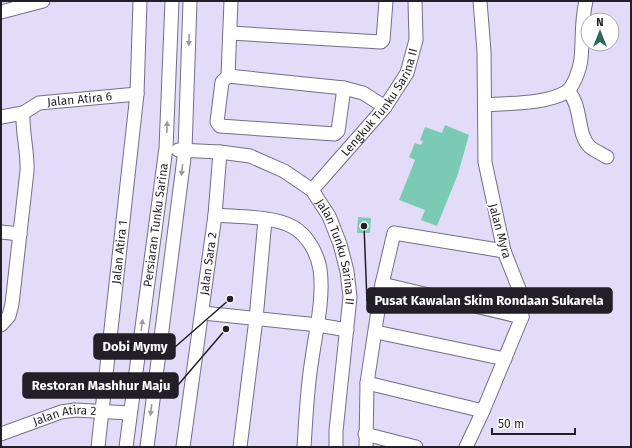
<svg xmlns="http://www.w3.org/2000/svg" width="632" height="448" viewBox="0 0 632 448" font-family="'Fira Sans',sans-serif">
<rect width="100%" height="100%" fill="#e3dcf8"/>
<path fill="#7bcab4" d="M445,125L469,135L458,174L437,226L421,220L425,210L399,200L415,160L409,157L415,143L421,145L423,141L420,140L425,127L442,133Z
M358,217L371,218L370,233H357Z"/>
<g fill="none" stroke-linecap="round" stroke-linejoin="round">
<g stroke="#756e86" stroke-width="15">
<g id="minor">
<path d="M231,1L228,76L222,82L217,122L220,126L335,134L338,131L344,88"/>
<path d="M1,12L43,1"/>
<path d="M230,33L381,42L383,40L386,1"/>
<path d="M228,76L344,88L363,93L385,107"/>
<path d="M568,91C583,107 576,134 590,147C595,151 602,154 607,157"/>
<path d="M485,105C508,103 547,104 566,92C574,87 580,68 581,59C583,39 581,20 586,1"/>
<path id="s1" d="M1,117L23,113L39,103L137,94"/>
<path id="s2" d="M178,150L220,152L250,156L284,171L312,190L329,216L340,244L347,271L350,297L336,431V447"/>
<path id="s3" d="M312,190L385,107L407,73L416,40L415,1"/>
<path d="M215,215C237,217 274,216 293,227C307,235 317,252 320,269C324,298 316,330 312,359C307,388 306,418 304,447"/>
<path d="M1,232L20,234"/>
<path d="M382,284L522,317"/>
<path d="M203,313L318,325L347,330"/>
<path d="M1,325L9,316L12,304L27,171C28,151 22,133 23,113"/>
<path d="M376,332L505,359"/>
<path d="M367,383L483,411"/>
<path id="s4" d="M1,434L61,412L75,410L130,413"/>
<path d="M365,434L416,447"/>
<path id="s5" d="M98,447L137,94L140,1"/>
<path id="s6" d="M126,447L166,148L172,1"/>
<path d="M147,447L185,150L190,1"/>
<path id="s7" d="M183,447L215,215L220,152"/>
<path d="M240,447L256,319L265,220"/>
<path d="M366,447L367,383L382,284L394,233L504,251"/>
<path d="M466,447L483,411L522,317L521,294L504,251L485,162L484,51L480,1"/>
</g>
</g>
<use href="#minor" stroke="#fff" stroke-width="13"/>
</g>
<defs><path id="oneway-solid" d="M-6-.8H1V-3.2L6.5 0L1 3.2V.8H-6Z"/></defs>
<g fill="#9c9a9f">
<use href="#oneway-solid" transform="translate(189 40) rotate(92)"/>
<use href="#oneway-solid" transform="translate(167 127) rotate(-88)"/>
<use href="#oneway-solid" transform="translate(182 170) rotate(97)"/>
<use href="#oneway-solid" transform="translate(142 325) rotate(-82)"/>
<use href="#oneway-solid" transform="translate(151 410) rotate(97)"/>
</g>
<g text-anchor="middle" dominant-baseline="central" stroke-width="3.5" stroke-linejoin="round" paint-order="stroke">
<g font-size="12" fill="#221f29" stroke="#fff">
<text stroke="none"><textPath href="#s1" startOffset="82">Jalan Atira 6</textPath></text>
<text stroke="none"><textPath href="#s3" startOffset="112">Lengkuk Tunku Sarina II</textPath></text>
<text stroke="none"><textPath href="#s6" startOffset="224">Persiaran Tunku Sarina</textPath></text>
<text transform="translate(500 231) rotate(75)">Jalan Myra</text>
<text stroke="none"><textPath href="#s5" startOffset="196">Jalan Atira 1</textPath></text>
<text stroke="none"><textPath href="#s2" startOffset="211">Jalan Tunku Sarina II</textPath></text>
<text stroke="none"><textPath href="#s7" startOffset="185">Jalan Sara 2</textPath></text>
<text stroke="none"><textPath href="#s4" startOffset="67">Jalan Atira 2</textPath></text>
</g>
</g>
<path fill="none" stroke="#221f29" stroke-width="1.5" d="M364 226L367 301M230 299L175 347M226 329L178 385"/>
<g fill="#221f29" stroke="#fff" stroke-width="1.5">
<circle cx="364" cy="226" r="4"/>
<circle cx="230" cy="299" r="4"/>
<circle cx="226" cy="329" r="4"/>
</g>
<g fill="#221f29" stroke="#221f29" stroke-width="1.5">
<rect x="367" y="288" width="245" height="25" rx="4"/>
<rect x="94" y="334" width="81" height="25" rx="4"/>
<rect x="23" y="373" width="155" height="25" rx="4"/>
</g>
<g font-size="13" text-anchor="middle" font-weight="bold" fill="#fff">
<text x="489" y="305">Pusat Kawalan Skim Rondaan Sukarela</text>
<text x="135" y="351">Dobi Mymy</text>
<text x="101" y="390">Restoran Mashhur Maju</text>
</g>
<rect width="632" height="448" fill="none" stroke="#221f29" stroke-width="4"/>
<g transform="translate(600 32)"><circle r="19" fill="#ffffff" stroke="#a7a5a9"/>
<path d="M0-3L7 15L0 10L-7 15Z" fill="#286a59"/>
<text y="-6" font-size="11" font-weight="bold" text-anchor="middle" fill="#221f29">N</text>
</g>
<path d="M492 428v6h83v-6" fill="none" stroke="#221f29" stroke-width="2"/>
<text x="498" y="428" font-size="12" fill="#221f29" stroke="#ffffff" stroke-width="3" paint-order="stroke">50 m</text>
</svg>
